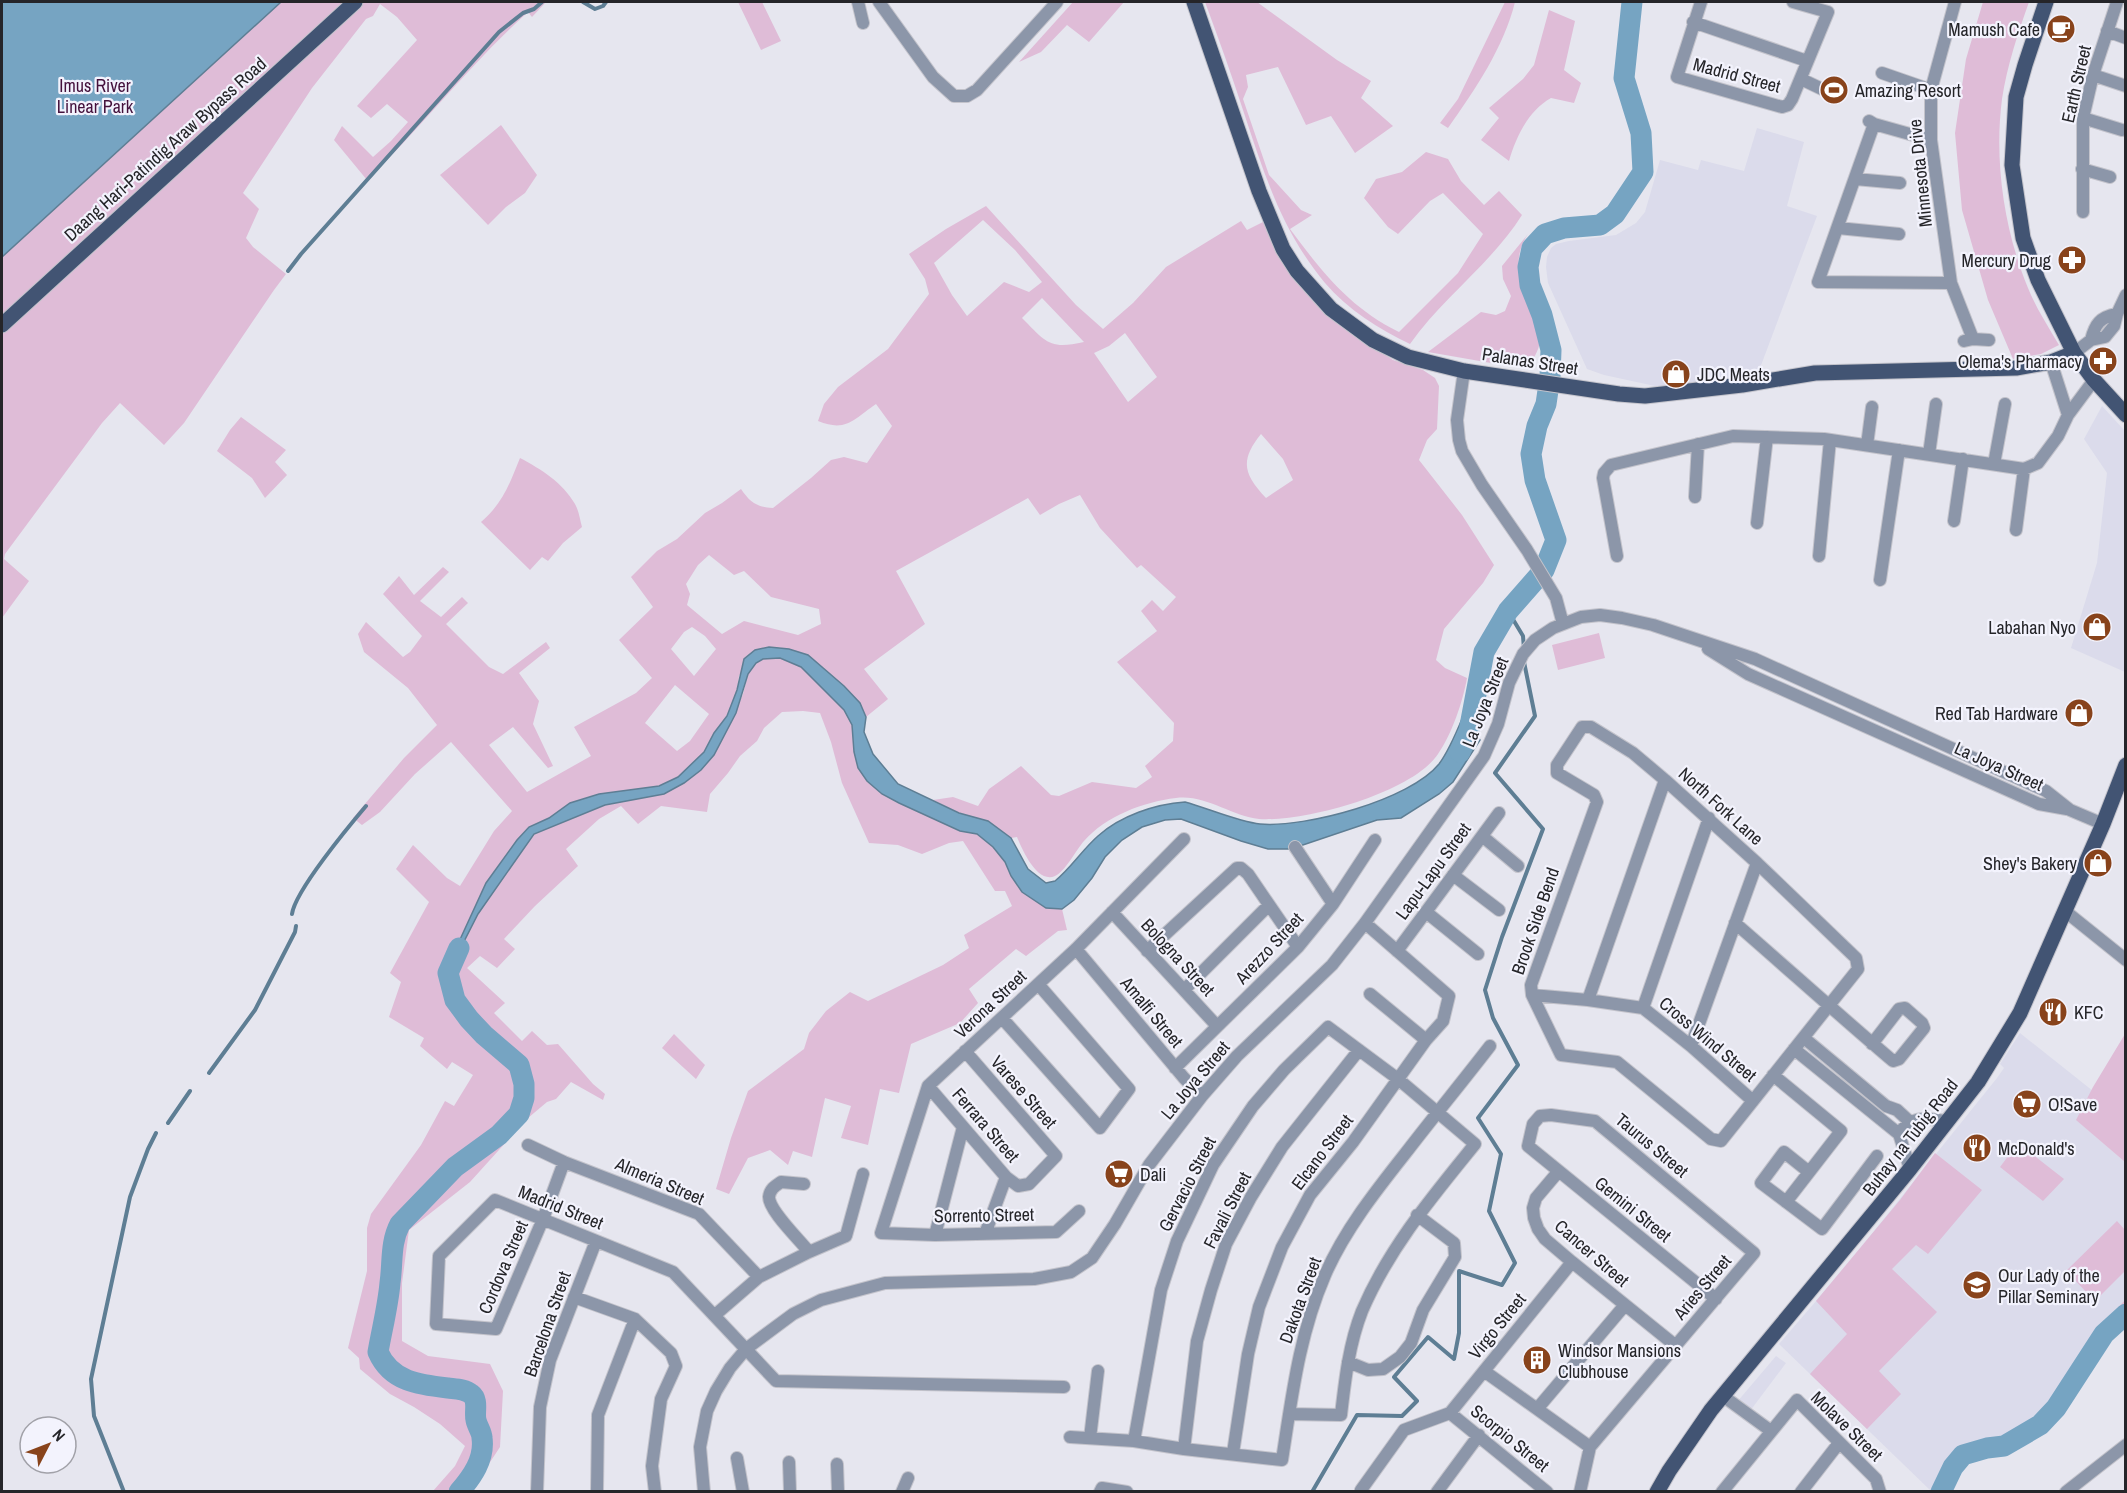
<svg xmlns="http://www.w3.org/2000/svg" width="2127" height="1493" viewBox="0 0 2127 1493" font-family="'Archivo Narrow',sans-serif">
<rect width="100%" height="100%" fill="#e6e6ef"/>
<path fill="#dbdbeb" d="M1757,128L1804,142L1787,206L1817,216L1757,376L1669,389L1604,375L1587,369L1548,283L1546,267L1547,257L1551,248L1556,244L1569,241L1616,235L1636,223L1645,212L1660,160L1698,170L1701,160L1744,171Z
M2102,406L2125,431V672L2071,648L2097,563L2107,473L2084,439Z
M2020,1033L2098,1095L2081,1124L2125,1162V1300L2085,1348L2053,1406L2029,1428L2010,1440L1989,1439L1954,1457L1931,1491L1779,1344L1842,1271L1997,1078L2004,1068L2000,1064Z
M1776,1356L1786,1363L1750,1411L1737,1402Z"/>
<path fill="#dfbcd7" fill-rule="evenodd" d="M2,2H546L532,17L528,12C470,64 423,126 367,180L334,140L342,126L373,157L391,141L408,122L387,104L371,118L357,106L417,40L397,17L380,4L373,16L366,19L312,88L243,193L259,209L246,238L253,247L286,274L274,290L184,423L164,445L120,403L102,423L5,554L4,559L29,581L2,618Z
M738,2H762L781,41L761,50Z
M1073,2H1124L1089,42L1067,25L1041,52L1019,62Z
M1205,2H1257L1337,60L1371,81L1361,98L1393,126L1355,153L1331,116L1306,125L1278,67L1246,75L1248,87L1243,99L1269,175L1301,210L1312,215L1290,229C1322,272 1350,308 1399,332L1458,273L1483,234L1443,193L1430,201L1398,234L1388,227L1364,198L1376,179L1402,172L1426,152L1448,159L1461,181L1484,205L1499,191L1522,215C1491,264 1443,297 1410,344C1379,329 1348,310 1325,283C1281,230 1264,173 1243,110C1231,73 1218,37 1205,2Z
M1505,2H1515C1504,47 1475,90 1448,128L1440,123L1458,99Z
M1983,2H2029C2018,33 2007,66 2002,99C1994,161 2004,230 2028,288C2036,308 2048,326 2059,345L2041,354L2013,359L1988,300L1962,210L1955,133L1966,59Z
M1549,10L1575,21L1564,70L1581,83L1574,103L1551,98C1528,111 1516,137 1509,161L1481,140L1499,118L1489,108L1523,79L1534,65Z
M501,125L537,175L525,193L506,207L488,225L440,175Z
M986,206L1076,305L1103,329L1133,303L1166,267L1241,221L1247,230L1263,222L1275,248L1363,340L1393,360L1423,370L1435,378L1439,386L1437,429L1427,440L1419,460L1462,515L1494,565L1483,583L1444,629L1436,660L1445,668L1467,678C1463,701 1452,734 1438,754C1412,793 1305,822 1259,819C1231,816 1205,794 1176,798C1143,802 1106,816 1084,841C1076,850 1065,872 1055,876C1037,884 1022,849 1017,837L1011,838L988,821L959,813L933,800L953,797L978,806L989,789L1021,766L1051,795L1059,796L1092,782L1136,788L1152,777L1145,766L1173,741L1174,723L1117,662L1157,631L1141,611L1152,600L1163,611L1176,597L1141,565L1137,568L1100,528L1080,495L1059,504L1040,515L1028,498L896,571L925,624L864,669L888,699L866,717C858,701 848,689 834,677C809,654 789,642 755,650L739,676L737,690L727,716L714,733L704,752L678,777L659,786L599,794L570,803L549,818L529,827L517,840L486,883L452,957L449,970L478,914L534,834L605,805L664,794L714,755L743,694L748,674L756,663L763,659L780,658L801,667L844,710L852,725L854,752L858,767L867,781L882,794L960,831L977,834L993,847L1005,862L1011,876L1022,892L1046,908L1062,909L1067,930L1058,931L1026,956L1016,949L969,989L978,1003L960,1023L911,1044L899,1093L880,1089L868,1145L841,1138L851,1106L825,1098L812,1157L793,1151L788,1165L770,1150L748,1158L729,1194L716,1189L731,1138L748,1091L804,1049L809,1033L826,1011L850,992L868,1001L943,965L969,948L964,935L1012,906L1005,891H995L963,841L949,843L922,854L898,845L869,843L842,783L831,742L820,713L803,711L782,712L764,728L757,741L740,756L728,773L710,794L707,812L661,806L638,824L621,806L599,819L566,849L578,866L535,906L504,939L515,949L497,968L480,956L467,968L505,1003L494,1013L522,1041L532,1031L547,1045L558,1044L593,1084L605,1094L603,1100L571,1082L556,1099L547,1102L528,1118L470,1182L409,1230L402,1283V1341L428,1356L490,1364L503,1391L500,1447L471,1491H433L455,1466L465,1446L440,1424L414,1407L390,1394L360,1369L359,1358L348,1348L367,1271V1228L371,1214L421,1145L445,1101L454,1106L473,1075L452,1062L447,1069L420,1046L424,1038L389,1017L401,982L390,973L429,902L396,869L413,845L447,878L460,886L494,831L512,811L451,742L415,774L380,812L362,825L353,818L404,758L437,725L408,688L364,652L358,634L366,622L403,657L410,652L422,636L383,594L399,576L414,595L443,567L449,572L420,601L441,617L462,597L468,603L446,624L489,667L503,674L546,642L550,648L519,673L539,701L533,724L553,766L548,768L513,727L489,745L527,792L591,756L574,727L636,693L652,678L619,640L653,607L631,577L657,551L677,539L705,513L722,503L741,489C750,502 756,507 773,508L811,478L831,460L844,457L867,463L892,426L876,404C855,418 847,433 818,421L824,404L838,387L888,349L929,294L925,279L909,254L946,229ZM983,220L1015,250L1042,282L1029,292L1004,282L967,316L952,295L934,263ZM1042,298L1084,342C1049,350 1046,342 1022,318ZM1125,333L1157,377L1128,402L1094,353L1109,346ZM1261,434L1283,459L1293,480L1266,498C1243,474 1240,460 1261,434ZM709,555L734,575L744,571L771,597L819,609L821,624L798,635L744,621L722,634L687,605L690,594L686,584L698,565ZM692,627L705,636L716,649L694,676L671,649L684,632ZM675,685L709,714L690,741L677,751L645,723Z
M1528,234C1510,260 1521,288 1532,315C1534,322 1539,330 1540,337C1541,345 1535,358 1530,363L1505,360L1491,363L1428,352L1481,312L1496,315L1505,311L1511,296L1503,279L1502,266Z
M241,417L286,450L275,462L287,475L265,498L252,478L217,451L230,430Z
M520,458C541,469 563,483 575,504C579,511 580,520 582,527L563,543L548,561L542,557L530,570L481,522C503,503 509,485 520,458Z
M1599,633L1605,658L1558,670L1552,645Z
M674,1034L705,1065L696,1079L662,1048Z
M2125,1034V1162L2076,1120L2093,1087Z
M2018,1143L2064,1179L2043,1201L2000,1167Z
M1935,1153L1982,1190L1928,1254L1916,1245L1892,1269L1937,1312L1879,1371L1901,1394L1867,1429L1810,1374L1847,1334L1816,1301L1900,1200Z
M2117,1221L2125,1230V1271L2095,1301L2066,1271Z
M2125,1300V1322C2093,1354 2077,1398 2043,1429C2039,1433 2034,1438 2029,1441C2009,1452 1985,1456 1963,1461L1949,1491H1932C1947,1468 1960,1441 1991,1439C2010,1438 2013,1441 2030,1428C2056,1407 2067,1378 2084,1350C2095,1332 2111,1315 2125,1300Z"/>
<path fill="#76a4c2" stroke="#5e7e94" stroke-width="1.5" d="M2,2H281L2,257Z
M769,647L789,649L808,655L844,686L860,703L866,717L864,732L873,754L898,784L959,813L988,821L1011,838L1028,869L1046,883L1055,881C1071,868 1082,850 1098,836C1120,816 1155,804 1185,802C1207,808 1239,822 1260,824C1305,828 1410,800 1439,764C1450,749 1457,731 1464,714L1480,740L1453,782L1439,794L1401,818L1377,820L1291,849H1268L1241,841L1181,819L1165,820L1142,827L1122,840L1105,857L1092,878L1074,900L1062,909L1046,908L1022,892L1011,876L1005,862L993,847L977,834L960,831L899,803L882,794L867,781L858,768L854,752L852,725L844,710L801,667L780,658L763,659L756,663L748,674L736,713L714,755L701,770L684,783L664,794L605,805L534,834L478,914L448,973L452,957L486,883L517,840L529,827L549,818L570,803L599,794L659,786L678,777L704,752L714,733L727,716L737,690L744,659L755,650Z"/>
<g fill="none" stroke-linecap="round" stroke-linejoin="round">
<path stroke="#5e7e94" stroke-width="4" d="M583,2L595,9L603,6L606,2
M288,271L301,254L499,32L523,13L534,9L542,2
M1508,611L1523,636L1524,649
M292,914C295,891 349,826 366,806
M209,1073L255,1010L295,932L296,926
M168,1123L190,1091
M124,1492L94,1416L91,1379L130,1197L148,1149L156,1133
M1312,1492L1357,1415L1402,1416L1417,1401L1394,1377L1428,1337L1454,1359L1459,1333V1271L1502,1285L1515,1263L1489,1211L1501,1154L1478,1118L1518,1065L1493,1018L1485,990L1502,937L1543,829L1495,773L1535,716L1524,662"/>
<path stroke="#76a4c2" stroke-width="21" d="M1460,752L1469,731L1484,652L1508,611L1544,570L1556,540L1535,480L1531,454L1537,426L1546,404L1550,377L1551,350L1542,315L1530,285L1528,267L1532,248L1545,234L1564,228L1600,225L1615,214L1643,172L1641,133L1624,78L1632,2
M459,948L448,973L455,1000L469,1019L484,1035L519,1065L524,1084V1098L519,1114L499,1135L455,1167L400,1224C390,1243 393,1262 390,1283C388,1306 382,1329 378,1352C391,1382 420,1385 448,1388C456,1389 465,1389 471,1394C479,1400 474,1412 476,1420C477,1426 482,1432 482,1438C485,1459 472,1477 459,1492
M1941,1492L1953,1467L1963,1455L1987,1448L2004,1446L2040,1425L2056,1408L2104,1334L2126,1314"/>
<g stroke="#c3c3cb" stroke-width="14">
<path id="minor" d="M858,2L863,23
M879,2L933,77L954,96H967L977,90L1057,2
M1701,2L1677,77L1782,107L1788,105L1792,99L1828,12L1793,2
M1955,2L1931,90V140L1951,283L1973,339L1964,341
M1693,22L1807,61
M2107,31L2126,38
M1882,73L1931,90
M2093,75L2126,86
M1801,79L1824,90
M2083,118L2122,130
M1869,121L1874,124L1931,140
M1874,124L1818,282L1951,283
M2082,169L2110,177
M1855,179L1900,183
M2083,212V118L2093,75L2117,2
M1838,228L1899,234
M1973,339L1989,340
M2091,340C2095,324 2100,317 2117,314
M2074,353L2091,340L2105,337L2114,326L2117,314L2126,295
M2051,362L2068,415
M1464,371L1457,420L1459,440L1462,451L1482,485L1527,550L1556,598L1563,624
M1867,445L1872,407
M1929,454L1936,404
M1994,464L2005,404
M1695,497L1698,444
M1954,521L1963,459
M1757,523L1767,437
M2016,530L2024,469
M1617,556L1603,478L1604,473L1611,465L1733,436L1824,439L2024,469L2038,463L2058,436L2068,415L2094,380
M1819,556L1830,440
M1880,580L1899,450
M1708,649L1748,674L2039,804L2067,809
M1582,727H1591L1633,753L1665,780L1757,863L1856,958L1858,969L1721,1141L1711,1139L1617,1062L1561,1055L1532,995L1531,985L1597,802L1594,795L1557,773V765Z
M1482,836L1518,866
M1295,847L1333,904
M1453,875L1499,910
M2065,911L2126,960
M1112,912L1217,1026
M1426,912L1478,954
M1735,923C1788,969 1840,1016 1893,1061L1899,1059L1924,1028L1922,1023L1905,1008L1899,1009L1872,1044
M1076,949L1184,1078L1202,1096
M1147,951L1237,868H1241L1248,874L1298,947
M1397,951L1499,813
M1184,990L1268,906
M1370,994L1426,1040
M1532,995L1588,1000L1643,1008L1691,1046L1753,1101
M1588,1000L1665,780
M1643,1008L1709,818
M1002,1018L1100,1128L1129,1089L1038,984
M1804,1038L1886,1106L1897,1110L1910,1122
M1691,1046L1757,863
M1794,1049L1899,1134
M1175,1068L1298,947L1333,904L1375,840
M1773,1075L1841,1131L1786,1202
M928,1086L1006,1177L1018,1186L1029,1184L1056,1156L965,1051
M528,1145L564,1162L699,1214L759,1277
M564,1162L543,1219L496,1329L436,1324L439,1256L495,1200L673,1272L776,1381L1064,1387
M1910,1169L1899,1134C1911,1114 1927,1119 1947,1121
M1558,1172L1536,1198L1533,1208L1534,1218L1538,1229L1545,1239L1572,1262L1676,1346
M1809,1172L1784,1152L1761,1183L1822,1229L1877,1156
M804,1184L781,1182C775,1186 770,1189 769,1197C769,1211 800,1240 809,1252
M1079,1211L1056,1232L935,1235L881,1233L928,1086L1076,949L1184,839
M985,1234L1006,1177
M935,1235L963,1127
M574,1297L635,1319L671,1353L676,1366L661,1399L652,1466L655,1492
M715,1315L759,1277L809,1252L846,1236L863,1174
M1348,1362L1368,1370L1383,1369L1400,1357L1411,1343L1423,1310L1455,1257L1454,1243L1417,1215
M1484,1371L1590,1447
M1723,1396L1771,1431
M1537,1409L1625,1305
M1450,1413L1572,1262
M1450,1413L1547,1492
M1070,1437L1134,1441L1184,1449L1282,1460C1292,1396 1299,1335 1325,1275C1345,1229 1378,1188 1408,1150C1435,1115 1463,1081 1490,1046
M1090,1438L1098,1371
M1134,1441L1161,1290L1177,1241L1213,1165L1253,1106L1284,1070L1328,1027L1398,1079L1475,1144C1432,1197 1389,1248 1362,1311C1349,1344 1345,1380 1341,1415L1289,1414
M1184,1449L1197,1341L1211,1290L1226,1244L1251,1197L1282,1147L1359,1050
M1233,1453L1248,1354L1259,1307L1282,1247L1310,1195L1353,1142L1426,1040L1443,1021L1449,996L1365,923
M737,1458L743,1492
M789,1462L790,1492
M837,1464L838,1492
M537,1492L540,1407L550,1360L596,1241
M597,1492L598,1415L635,1319
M704,1492L700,1447L707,1411L716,1391L730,1368L746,1349L793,1314L821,1300L885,1283L1034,1279L1071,1272L1092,1258L1115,1224L1149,1165L1202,1096L1237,1056L1332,965L1365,923L1484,756L1498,724L1509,683L1523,654L1535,640L1553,628L1581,617L1600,615L1622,618L1653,625L1755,659L2046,791L2070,810L2103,824
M902,1492L908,1478
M1100,1492L1102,1488L1127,1492
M1363,1492L1361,1490L1404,1430L1450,1413
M1437,1492L1479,1435
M1580,1492L1590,1447L1754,1253L1595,1121L1551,1115L1540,1116L1533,1124L1528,1146L1716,1299
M1722,1492L1797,1400L1876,1479L1880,1492
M1801,1492L1839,1443
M2066,1492L2126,1445"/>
</g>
<g stroke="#c3c3cb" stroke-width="17">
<path id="major" d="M1194,2L1259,191L1283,249L1297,271L1331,309L1373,340L1408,357L1464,371L1619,394L1645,396L1742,385L1815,373L2016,368L2051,362L2074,353
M2046,2L2025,65L2016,97L2012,165L2023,238L2038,280L2074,353L2094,380L2126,415
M2,325L355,2
M1657,1492L1669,1471L1711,1410L1910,1169L1978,1082L2020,1013L2103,824L2126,765"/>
</g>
<use href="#minor" stroke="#8c96a9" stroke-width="12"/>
<use href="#major" stroke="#425473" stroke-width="15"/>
</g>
<defs>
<g id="cafe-disc" transform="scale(1.5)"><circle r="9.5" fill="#88431b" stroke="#f3f3fd"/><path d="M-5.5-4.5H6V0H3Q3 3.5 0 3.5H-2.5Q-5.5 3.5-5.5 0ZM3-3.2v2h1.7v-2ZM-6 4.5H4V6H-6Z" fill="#fff"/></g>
<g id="stadium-disc" transform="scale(1.5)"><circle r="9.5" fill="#88431b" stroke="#f3f3fd"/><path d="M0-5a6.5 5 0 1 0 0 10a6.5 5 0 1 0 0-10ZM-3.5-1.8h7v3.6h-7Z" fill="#fff"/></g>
<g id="pharmacy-disc" transform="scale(1.5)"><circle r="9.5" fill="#88431b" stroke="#f3f3fd"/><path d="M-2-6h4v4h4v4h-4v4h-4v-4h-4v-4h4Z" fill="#fff"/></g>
<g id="shop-disc" transform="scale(1.5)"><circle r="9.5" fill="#88431b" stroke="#f3f3fd"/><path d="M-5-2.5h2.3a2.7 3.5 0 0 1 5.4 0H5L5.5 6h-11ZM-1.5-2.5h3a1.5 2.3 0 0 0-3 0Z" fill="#fff"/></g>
<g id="restaurant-disc" transform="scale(1.5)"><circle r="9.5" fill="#88431b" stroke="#f3f3fd"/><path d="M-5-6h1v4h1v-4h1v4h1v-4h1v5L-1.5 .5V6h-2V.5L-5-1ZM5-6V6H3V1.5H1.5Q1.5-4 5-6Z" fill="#fff"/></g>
<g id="supermarket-disc" transform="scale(1.5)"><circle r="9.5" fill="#88431b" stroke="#f3f3fd"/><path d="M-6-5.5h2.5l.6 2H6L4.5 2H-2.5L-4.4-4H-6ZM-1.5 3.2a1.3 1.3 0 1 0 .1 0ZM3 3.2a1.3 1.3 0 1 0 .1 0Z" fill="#fff"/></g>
<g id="university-disc" transform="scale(1.5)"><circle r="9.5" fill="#88431b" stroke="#f3f3fd"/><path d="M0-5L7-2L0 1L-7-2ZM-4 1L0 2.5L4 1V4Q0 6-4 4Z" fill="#fff"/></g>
<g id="building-disc" transform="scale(1.5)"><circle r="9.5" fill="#88431b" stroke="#f3f3fd"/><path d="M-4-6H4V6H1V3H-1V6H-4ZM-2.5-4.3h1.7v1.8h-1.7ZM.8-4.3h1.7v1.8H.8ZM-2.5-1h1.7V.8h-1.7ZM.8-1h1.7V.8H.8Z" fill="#fff"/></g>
</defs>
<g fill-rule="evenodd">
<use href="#cafe-disc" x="2061" y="29"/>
<use href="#stadium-disc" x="1834" y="90"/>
<use href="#pharmacy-disc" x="2072" y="260"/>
<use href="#pharmacy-disc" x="2103" y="361"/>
<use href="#shop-disc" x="1676" y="374"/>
<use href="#shop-disc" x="2097" y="627"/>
<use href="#shop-disc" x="2079" y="713"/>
<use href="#shop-disc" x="2098" y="863"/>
<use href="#restaurant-disc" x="2053" y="1012"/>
<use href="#supermarket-disc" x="2027" y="1104"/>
<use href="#restaurant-disc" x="1977" y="1148"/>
<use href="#supermarket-disc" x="1119" y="1174"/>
<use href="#university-disc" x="1977" y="1285"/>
<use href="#building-disc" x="1537" y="1360"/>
</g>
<g text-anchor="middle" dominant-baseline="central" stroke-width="4.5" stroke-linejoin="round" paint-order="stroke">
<g font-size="18" fill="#252529" stroke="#f3f3fd" text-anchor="start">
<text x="2040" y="29" text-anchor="end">Mamush Cafe</text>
<text x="1855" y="90">Amazing Resort</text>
<text x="2051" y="260" text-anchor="end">Mercury Drug</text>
<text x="2082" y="361" text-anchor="end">Olema's Pharmacy</text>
<text x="1697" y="374">JDC Meats</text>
<text x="2076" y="627" text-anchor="end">Labahan Nyo</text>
<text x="2058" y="713" text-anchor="end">Red Tab Hardware</text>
<text x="2077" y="863" text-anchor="end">Shey's Bakery</text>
<text x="2074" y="1012">KFC</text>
<text x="2048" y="1104">O!Save</text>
<text x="1998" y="1148">McDonald's</text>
<text x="1140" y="1174">Dali</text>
<text x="1998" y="1275">Our Lady of the<tspan x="1998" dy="21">Pillar Seminary</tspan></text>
<text x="1558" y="1350">Windsor Mansions<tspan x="1558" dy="21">Clubhouse</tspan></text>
</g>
<g font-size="18" fill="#252529" stroke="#f3f3fd">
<text transform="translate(1737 75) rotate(15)">Madrid Street</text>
<text transform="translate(2076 84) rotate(-77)">Earth Street</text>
<text transform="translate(165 149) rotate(-42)">Daang Hari-Patindig Araw Bypass Road</text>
<text transform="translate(1920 173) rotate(-96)">Minnesota Drive</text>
<text transform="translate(1530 361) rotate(9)">Palanas Street</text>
<text transform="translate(1485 702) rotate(-68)">La Joya Street</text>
<text transform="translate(1999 766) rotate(24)">La Joya Street</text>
<text transform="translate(1721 806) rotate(42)">North Fork Lane</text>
<text transform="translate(1433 871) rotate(-54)">Lapu-Lapu Street</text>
<text transform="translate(1535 921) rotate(-71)">Brook Side Bend</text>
<text transform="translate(1269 948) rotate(-47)">Arezzo Street</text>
<text transform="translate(1178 957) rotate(47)">Bologna Street</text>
<text transform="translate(990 1004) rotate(-43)">Verona Street</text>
<text transform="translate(1152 1012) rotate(50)">Amalfi Street</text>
<text transform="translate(1708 1039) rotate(40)">Cross Wind Street</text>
<text transform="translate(1195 1080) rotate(-50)">La Joya Street</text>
<text transform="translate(1024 1092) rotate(49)">Varese Street</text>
<text transform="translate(986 1125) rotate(49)">Ferrara Street</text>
<text transform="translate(1910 1137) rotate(-52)">Buhay na Tubig Road</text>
<text transform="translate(1652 1145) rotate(40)">Taurus Street</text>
<text transform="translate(1322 1152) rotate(-53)">Elcano Street</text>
<text transform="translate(660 1181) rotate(23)">Almeria Street</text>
<text transform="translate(1187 1184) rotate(-63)">Gervacio Street</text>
<text transform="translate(561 1207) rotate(22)">Madrid Street</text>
<text transform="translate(1633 1209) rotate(39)">Gemini Street</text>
<text transform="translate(1227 1210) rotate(-63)">Favali Street</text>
<text transform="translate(984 1215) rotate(-1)">Sorrento Street</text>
<text transform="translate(1592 1253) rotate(41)">Cancer Street</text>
<text transform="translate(503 1267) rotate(-67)">Cordova Street</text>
<text transform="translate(1702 1287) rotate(-50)">Aries Street</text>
<text transform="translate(1300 1300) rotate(-70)">Dakota Street</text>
<text transform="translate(547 1324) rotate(-71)">Barcelona Street</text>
<text transform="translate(1497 1326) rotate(-51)">Virgo Street</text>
<text transform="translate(1847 1426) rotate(44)">Molave Street</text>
<text transform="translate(1510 1438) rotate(39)">Scorpio Street</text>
</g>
<g font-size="18" fill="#44113c" stroke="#f3f3fd">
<text x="95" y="85">Imus River<tspan x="95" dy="21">Linear Park</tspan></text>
</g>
</g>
<rect width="2127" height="1493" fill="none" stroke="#252529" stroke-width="6"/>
<g transform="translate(48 1445) rotate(48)"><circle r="28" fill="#f3f3fd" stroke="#a1a1a8" stroke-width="1.5"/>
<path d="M0-4.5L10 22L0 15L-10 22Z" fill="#88431b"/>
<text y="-9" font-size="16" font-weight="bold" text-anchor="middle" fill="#252529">N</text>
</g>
</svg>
